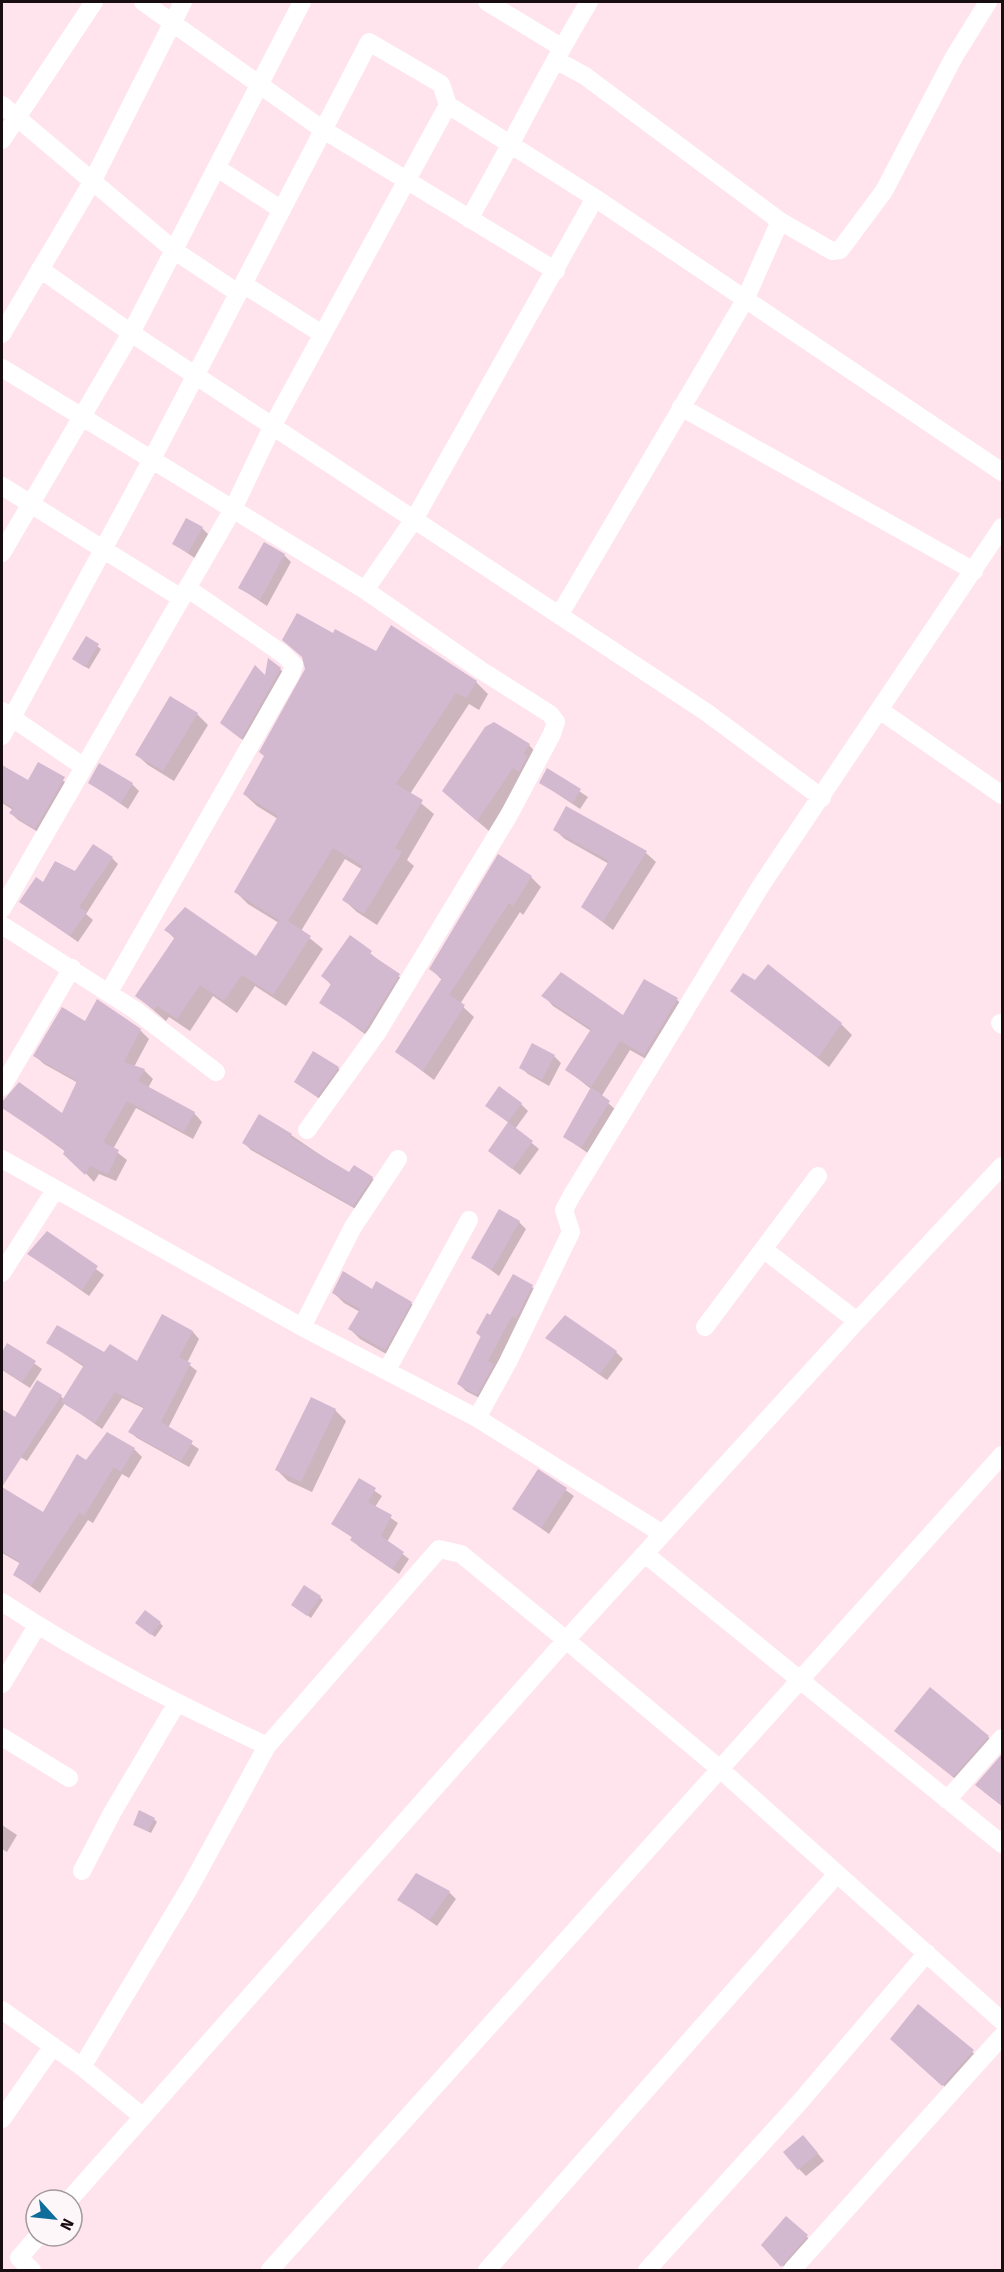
<svg xmlns="http://www.w3.org/2000/svg" width="1004" height="2272" viewBox="0 0 1004 2272" font-family="'Fira Sans',sans-serif">
<rect width="100%" height="100%" fill="#ffe3ed"/>
<path fill="#0003" d="M202,528L209,535L196,559L174,544Z
M284,555L291,562L267,606L240,588Z
M334,635L376,654L476,682L488,694L479,710L469,704L410,794L434,814L407,860L414,866L377,925L357,912L344,900L363,870L345,859L301,931L323,949L286,1006L255,986L237,1013L213,996L190,1031L169,1017L166,1021L137,996L175,939L166,930L256,958L279,923L248,904L236,892L278,819L257,806L244,794Z
M86,638L101,649L89,669L77,662Z
M280,669L287,676L248,744L222,723L266,678Z
M197,714L208,725L174,781L148,765L137,755Z
M529,745L539,756L489,831L455,802Z
M38,764L71,786L43,835L18,820L11,813L13,810L2,803V767L28,783Z
M547,770L588,797L580,809L541,783Z
M90,783L132,784L139,791L128,809Z
M555,830L646,853L656,862L613,930L583,907L609,864L565,839Z
M112,858L118,864L86,914L93,920L78,942L21,902L43,884Z
M531,877L541,887L523,915L520,912L460,1004L474,1017L434,1080L397,1052L442,980L431,969Z
M350,937L408,984L373,1040L321,1002L332,986L323,976Z
M644,981L677,1000L688,1010L655,1064L630,1050L601,1097L616,1110L589,1154L565,1137L591,1089L567,1070L591,1031L553,1006L543,995L623,1018Z
M732,991L841,1024L852,1035L829,1067Z
M86,1023L140,1030L149,1039L134,1067L144,1070L153,1079L148,1088L194,1113L202,1122L193,1139L136,1108L113,1149L127,1160L116,1181L99,1174L94,1182L66,1152L2,1106L19,1084L63,1115L78,1083L44,1064L35,1056Z
M554,1056L561,1063L549,1086L528,1074L520,1067Z
M338,1068L345,1075L325,1103L296,1081Z
M521,1104L528,1111L515,1129L539,1149L520,1175L489,1150L509,1123L487,1106Z
M291,1135L350,1175L372,1178L379,1185L361,1212L251,1150L244,1143Z
M519,1222L526,1229L499,1276L473,1257Z
M47,1233L104,1275L89,1296L29,1254Z
M532,1287L539,1294L485,1401L466,1391L459,1384L482,1338L477,1333L491,1317Z
M372,1291L411,1303L421,1313L395,1359L360,1339L350,1329L360,1312L344,1303L334,1293Z
M163,1316L193,1332L199,1339L187,1363L197,1371L168,1428L199,1449L189,1467L137,1438L130,1432L145,1409L122,1398L102,1429L65,1403L27,1461L2,1446V1419L5,1413L16,1419L61,1396L64,1400L84,1367L48,1343L138,1363Z
M547,1338L616,1352L623,1359L607,1380Z
M8,1345L42,1369L30,1388L2,1370V1355Z
M335,1410L346,1421L312,1492L288,1481L277,1470Z
M107,1434L134,1449L142,1457L129,1478L122,1474L93,1523L88,1520L40,1593L15,1575L21,1564L2,1553V1491L44,1514Z
M539,1471L574,1496L549,1534L514,1509Z
M359,1480L382,1496L375,1507L398,1523L387,1542L409,1559L399,1574L358,1546L353,1538L333,1524Z
M320,1597L323,1600L311,1618L296,1607Z
M160,1623L163,1626L155,1637L140,1626Z
M896,1730L988,1737L998,1748L964,1786Z
M1000,1760L1002,1762V1806L984,1792Z
M154,1819L157,1822L151,1833L134,1825Z
M2,1825L17,1835L7,1852L2,1849Z
M449,1892L456,1899L437,1926L399,1900Z
M918,2006L984,2062L954,2095L903,2049Z
M810,2144L824,2161L806,2176L799,2169Z
M786,2219L814,2243L787,2270L763,2245Z"/>
<path fill="#d3b9cf" d="M186,518L203,527L188,553L172,544Z
M264,542L285,554L260,600L238,588Z
M297,613L333,633L335,629L376,651L391,625L477,681L467,698L456,693L396,784L423,800L395,848L402,852L364,914L342,900L363,866L333,848L288,921L311,936L273,995L242,975L224,1001L200,985L177,1019L157,1006L154,1010L135,996L175,937L164,930L185,907L256,956L279,920L234,892L278,816L243,794L264,756L259,752L305,669L302,657L282,640Z
M86,636L99,644L85,667L72,659Z
M268,658L281,668L241,739L220,723L255,665L265,675Z
M170,696L198,713L163,771L135,755Z
M494,722L530,744L523,754L527,756L519,772L513,768L477,821L442,791L485,727Z
M38,762L65,777L35,829L9,813L13,808L2,801V765L28,780Z
M99,763L133,783L121,803L88,783Z
M547,768L581,789L573,803L539,783Z
M566,806L647,851L603,922L581,907L609,861L553,830Z
M93,844L113,857L79,907L87,912L70,936L19,902L36,877L43,882L55,861L75,871Z
M498,854L532,876L513,906L509,903L449,995L465,1005L423,1071L395,1052L442,978L429,969Z
M350,935L372,951L370,954L400,974L364,1032L319,1003L331,984L321,976Z
M768,964L842,1023L818,1058L730,991L743,973L755,980Z
M561,972L623,1015L644,979L678,998L644,1055L620,1041L591,1087L565,1070L591,1029L541,996Z
M97,999L141,1029L124,1062L145,1069L138,1081L195,1112L184,1132L127,1101L103,1142L119,1150L108,1174L90,1166L85,1175L63,1154L65,1150L2,1108V1102L19,1082L62,1113L77,1081L33,1056L62,1007L85,1021Z
M532,1043L555,1055L542,1080L519,1068Z
M313,1051L339,1067L317,1097L294,1082Z
M499,1086L522,1103L508,1122L485,1106Z
M591,1087L610,1101L581,1148L563,1137Z
M259,1114L292,1134L290,1137L349,1172L354,1165L373,1177L353,1206L242,1143Z
M508,1122L533,1141L512,1169L488,1151Z
M499,1209L520,1221L492,1270L471,1258Z
M47,1231L98,1266L82,1290L27,1254Z
M343,1271L372,1289L376,1281L412,1302L385,1350L348,1329L360,1309L332,1293Z
M513,1274L533,1285L516,1318L512,1316L488,1361L494,1364L477,1395L457,1384L481,1336L476,1333L487,1313L490,1315Z
M162,1314L193,1331L179,1357L191,1363L161,1422L193,1441L181,1461L128,1432L144,1407L115,1392L95,1423L61,1402L84,1365L46,1343L57,1325L104,1352L110,1344L137,1361Z
M565,1315L617,1351L600,1374L545,1338Z
M7,1343L36,1361L22,1382L2,1369V1352Z
M37,1380L62,1395L2,1487L43,1512L77,1454L86,1460L107,1432L135,1448L121,1472L114,1467L84,1516L79,1513L31,1586L13,1575L20,1562L2,1551V1409L15,1417Z
M311,1397L336,1409L301,1482L275,1470Z
M538,1469L567,1488L541,1528L512,1509Z
M359,1478L376,1488L368,1502L392,1515L381,1536L404,1552L392,1569L350,1540L352,1537L331,1524Z
M304,1585L321,1596L307,1616L291,1605Z
M145,1610L161,1622L151,1635L135,1623Z
M930,1687L989,1736L953,1777L894,1731Z
M1002,1754V1806L975,1785Z
M139,1810L155,1818L148,1831L133,1825Z
M416,1873L450,1891L430,1920L397,1900Z
M918,2004L974,2050L942,2086L890,2039Z
M803,2135L818,2153L798,2170L783,2152Z
M786,2216L808,2235L781,2267L761,2245Z"/>
<g fill="none" stroke-linecap="round" stroke-linejoin="round">
<path stroke="#fff" stroke-width="18" d="M143,2L322,129L556,271
M487,2L561,47
M556,60L585,76L780,221
M2,105L175,251L238,293
M2,140L94,2
M217,168L282,210
M469,219C511,147 546,72 589,2
M40,269L131,333L706,712L822,798
M243,284L322,334
M2,334L92,182L183,2
M2,368L365,590L479,669L550,714L556,722L552,734L509,815L377,1033L307,1130
M681,407L974,571
M2,486L181,598
M2,553L131,333L302,2
M365,590L415,518L595,198
M560,614L745,300L780,221L832,251L840,250L884,191L954,57L988,2
M2,711L84,767
M881,711L1002,795
M2,736L151,461L369,42L441,84L448,105L595,198L1002,472
M2,909L233,509L273,425L448,105
M2,925L135,1010L216,1072
M109,992L291,674L294,665L283,654L187,588
M1000,1023L1002,1025
M2,1087L72,968
M2,1159L302,1327L477,1418L663,1534
M763,1249L857,1321
M2,1273L55,1190
M302,1327L353,1227L398,1159
M705,1327L818,1176
M387,1370L469,1220
M477,1418L508,1362L571,1232L564,1210L572,1195L762,884L1002,527
M645,1554L1002,1844
M2,1602C86,1658 176,1703 267,1746
M2,1684L37,1626
M2,1737L69,1778
M947,1800L1002,1738
M82,1871L112,1813L177,1703
M2,2010L82,2067L142,2116
M82,2067L190,1887L267,1746L439,1549L461,1554L566,1640L721,1770L1002,2021
M2,2119L53,2046
M69,2200L566,1640L857,1321L1002,1166
M32,2270L19,2258L38,2236
M270,2270L1002,1455
M487,2270L837,1874
M647,2270L798,2104L927,1953
M792,2270L1002,2036"/>
</g>
<rect width="1004" height="2272" fill="none" stroke="#180d11" stroke-width="6"/>
<g transform="translate(54 2218) rotate(117)"><circle r="28" fill="#fef7f9" stroke="#a2999c" stroke-width="1.5"/>
<path d="M0-4.5L10 22L0 15L-10 22Z" fill="#0f6d9c"/>
<text y="-9" font-size="16" font-weight="bold" text-anchor="middle" fill="#180d11">N</text>
</g>
</svg>
